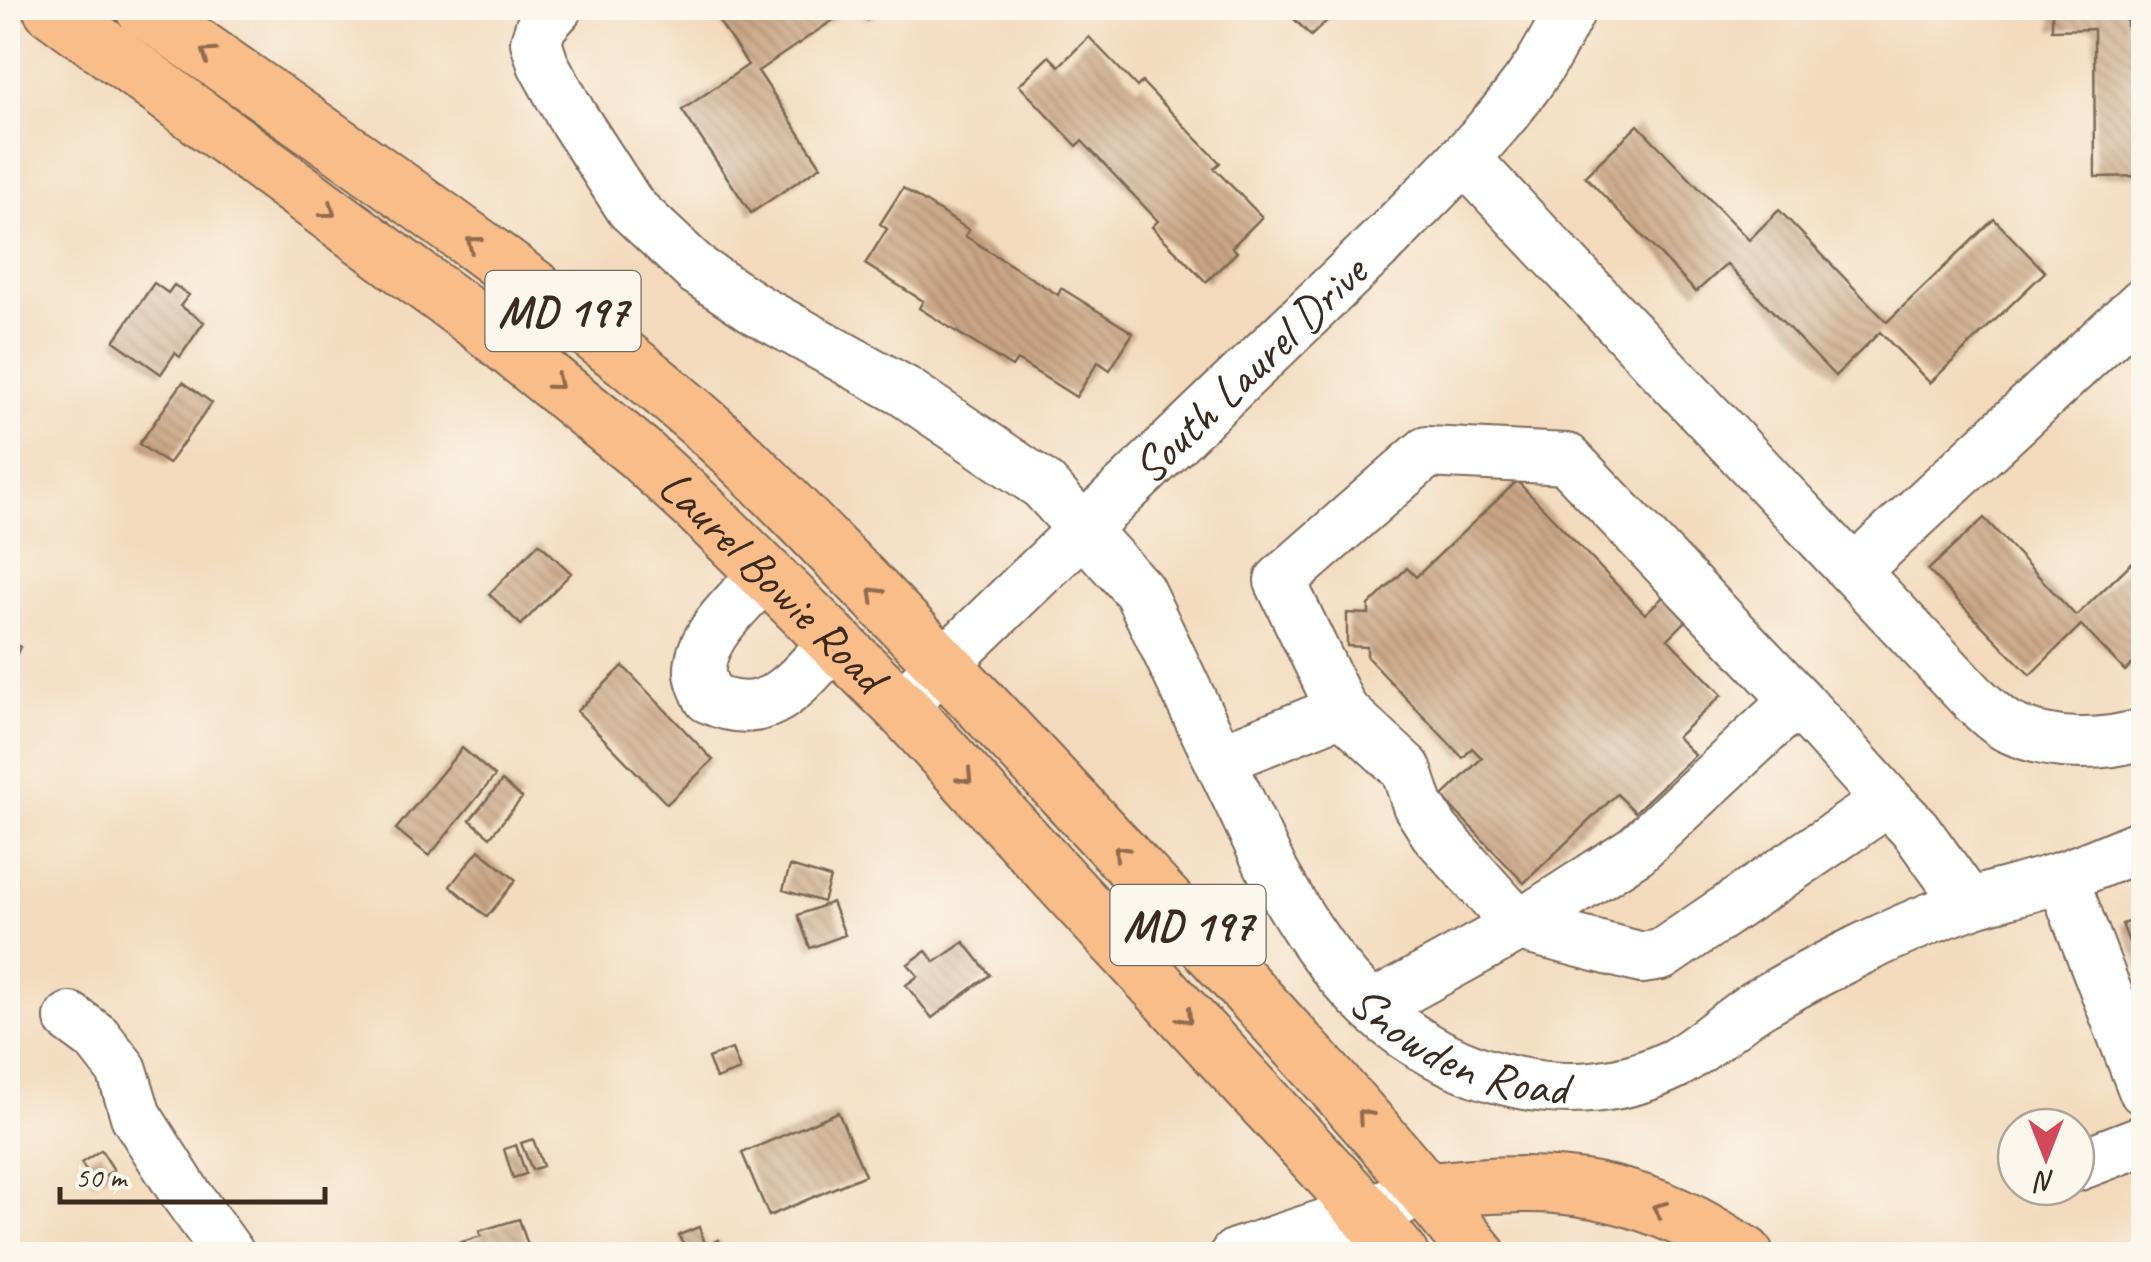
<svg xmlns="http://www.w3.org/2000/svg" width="2151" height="1262" viewBox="0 0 2151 1262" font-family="Caveat,sans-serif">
<defs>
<pattern id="building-back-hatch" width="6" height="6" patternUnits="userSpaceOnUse" patternTransform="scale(2.5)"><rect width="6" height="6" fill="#caa685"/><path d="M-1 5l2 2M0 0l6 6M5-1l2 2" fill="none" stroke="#a5876c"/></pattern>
</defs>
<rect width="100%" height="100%" fill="#fbf7ec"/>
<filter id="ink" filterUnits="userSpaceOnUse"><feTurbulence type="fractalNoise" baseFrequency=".01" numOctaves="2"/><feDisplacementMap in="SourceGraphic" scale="20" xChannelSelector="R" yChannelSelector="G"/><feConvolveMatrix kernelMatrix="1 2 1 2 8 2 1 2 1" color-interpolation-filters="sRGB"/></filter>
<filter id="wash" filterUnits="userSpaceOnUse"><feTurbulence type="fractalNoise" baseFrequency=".0048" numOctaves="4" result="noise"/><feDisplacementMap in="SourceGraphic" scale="40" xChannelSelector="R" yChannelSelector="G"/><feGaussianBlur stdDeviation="2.25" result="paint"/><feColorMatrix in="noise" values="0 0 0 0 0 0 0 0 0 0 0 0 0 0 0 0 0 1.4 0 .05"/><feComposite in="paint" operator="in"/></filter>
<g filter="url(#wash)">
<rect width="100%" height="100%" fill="#f3dabd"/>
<g id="blocks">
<path fill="url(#building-back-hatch)" d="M710,8H851L758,71L821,166L751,213L682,110L748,65Z
M858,8H886L867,20Z
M1283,8H1340L1311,36Z
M2052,8H2127V29H2144V176L2095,177L2094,29L2052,30Z
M1089,37L1137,87L1142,82L1220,163L1214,168L1262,217L1232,247L1237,252L1206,282L1152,227L1158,221L1082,141L1077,146L1019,85L1049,56L1059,66Z
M1638,125L1749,240L1779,210L1887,322L1994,219L2045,272L1930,383L1880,332L1835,376L1727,264L1696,292L1585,176Z
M903,188L969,230L965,236L1058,295L1061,288L1133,333L1110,370L1098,362L1076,397L1017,360L1012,367L919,308L923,301L865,264L887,229L880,224Z
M154,283L168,293L174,285L189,295L180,306L204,322L180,357L175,353L161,374L114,341Z
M183,382L212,403L168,464L139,444Z
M1517,481L1645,614L1667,593L1690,617L1668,639L1722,695L1677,737L1695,755L1635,812L1617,794L1524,883L1442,797L1482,758L1472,748L1463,758L1367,657V647L1347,646V613L1369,614V605L1407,568L1416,577Z
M1984,518L2076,616L2144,551V654L2125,671L2081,625L2030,675L1928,570Z
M539,543L571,573L521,625L489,594Z
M8,640L20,647L8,673Z
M623,666L713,760L667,804L577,711Z
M462,748L495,776L429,856L396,829Z
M502,781L522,798L490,837L470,820Z
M479,850L516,880L487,917L450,886Z
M790,866L830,878L823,902L783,890Z
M832,902L845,935L810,948L798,915Z
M2144,916V978H2143L2122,924Z
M964,942L990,975L932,1018L906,985L918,976L908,964L926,951L935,962Z
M732,1049L740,1070L716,1079L708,1058Z
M838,1112L865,1175L769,1216L742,1153Z
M533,1139L543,1166L532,1170L521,1143Z
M516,1145L526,1174L513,1178L504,1149Z
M101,1150L114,1170L94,1182L81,1163Z
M519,1219L531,1254H424L481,1236L479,1231Z
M699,1227L706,1246L719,1240L725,1254H687L679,1235Z"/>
</g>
</g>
<g filter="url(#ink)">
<use href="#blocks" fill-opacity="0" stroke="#7b6856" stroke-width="2.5"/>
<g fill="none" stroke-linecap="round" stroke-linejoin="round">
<g stroke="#7b6856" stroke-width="54">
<g id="minor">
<path id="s1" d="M557,8L541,26L536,42L543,64L571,115L631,208L697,270L756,309L904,391L1043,485L1139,591L1274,874C1301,922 1332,971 1373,1008C1451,1081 1574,1114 1674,1064C1699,1051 1728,1024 1754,1007C1788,986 1824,968 1860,950C1897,932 1934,916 1972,903C2001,894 2030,887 2059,878C2088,868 2116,855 2144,844"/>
<path d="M1464,158L1971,696C1982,706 1995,720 2008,727C2050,747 2100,747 2144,734"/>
<path d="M1854,571L2144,302"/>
<path d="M767,572C744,598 702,632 700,668C699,678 705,689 709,698C770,726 797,681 836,641"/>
<path id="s2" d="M900,706L1389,235C1440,182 1497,130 1538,68C1550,49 1561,28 1571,8"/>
<path d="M1220,759L1342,710L1280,581L1427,452L1567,459L1797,700L1888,801L1661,955L1642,958L1519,926L1435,832L1418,805L1406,769L1342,710"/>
<path d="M1888,801L1915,829L1969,904"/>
<path d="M2062,877L2144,1090"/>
<path d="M1372,1007L1519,926L1636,850L1797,700"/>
<path d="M70,1018L97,1038L122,1070L136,1116L185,1193L229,1254"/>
<path d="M2076,1166L2144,1140"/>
<path d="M1236,1254L1427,1191"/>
</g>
</g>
<g stroke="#7b6856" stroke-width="59">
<g id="major">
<path id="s3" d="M51,8L479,323L638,452L698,507L900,706L1365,1211L1400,1254"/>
<path d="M143,8C328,139 518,266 691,413C740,455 785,502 830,548C908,627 984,707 1060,788C1202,941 1347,1092 1478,1254"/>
</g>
</g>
<g stroke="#7b6856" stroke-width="59">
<path id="highway" d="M1427,1191C1525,1180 1600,1178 1692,1223C1710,1232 1728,1244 1745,1254"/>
</g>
<use href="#minor" stroke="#fff" stroke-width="50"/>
<use href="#major" stroke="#f8bd89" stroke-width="55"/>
<use href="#highway" stroke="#f8bd89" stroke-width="55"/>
</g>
<defs><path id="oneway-chevron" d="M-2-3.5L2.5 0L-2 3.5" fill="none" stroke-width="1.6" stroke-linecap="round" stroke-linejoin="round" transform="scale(2.5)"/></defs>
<g stroke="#906c4e">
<use href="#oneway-chevron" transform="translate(208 54) rotate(-145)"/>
<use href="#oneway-chevron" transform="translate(329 211) rotate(37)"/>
<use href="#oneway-chevron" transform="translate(473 243) rotate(-143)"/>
<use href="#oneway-chevron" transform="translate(556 383) rotate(39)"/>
<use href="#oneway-chevron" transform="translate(875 594) rotate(-135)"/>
<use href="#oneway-chevron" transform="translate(966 777) rotate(47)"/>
<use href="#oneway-chevron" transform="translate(1120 852) rotate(-133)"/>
<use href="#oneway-chevron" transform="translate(1186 1017) rotate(47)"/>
<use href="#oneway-chevron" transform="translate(1364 1116) rotate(-131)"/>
<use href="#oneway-chevron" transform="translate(1659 1209) rotate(-157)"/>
</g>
</g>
<g text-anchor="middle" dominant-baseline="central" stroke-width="8" stroke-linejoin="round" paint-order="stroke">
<g fill="#fbf7ec" stroke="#75685c" stroke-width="2.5">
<rect x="485.5" y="271" width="155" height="80" rx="8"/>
<rect x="1110.5" y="885" width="155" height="80" rx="8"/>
</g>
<g font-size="45" font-weight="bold" fill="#3b2a1e">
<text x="563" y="311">MD 197</text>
<text x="1188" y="925">MD 197</text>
</g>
<g font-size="48" fill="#3b2a1e" stroke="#fbf7ec">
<text stroke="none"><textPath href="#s2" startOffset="485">South Laurel Drive</textPath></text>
<text stroke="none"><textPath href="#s3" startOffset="922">Laurel Bowie Road</textPath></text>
<text stroke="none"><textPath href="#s1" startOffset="1452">Snowden Road</textPath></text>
</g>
</g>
<rect width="2151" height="1262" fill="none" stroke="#fbf7ec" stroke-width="40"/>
<g transform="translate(2046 1157) rotate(180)"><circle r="48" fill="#fbf7ec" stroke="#aea59a" stroke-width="2.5"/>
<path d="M0-8L18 38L0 25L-18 38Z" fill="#d1495b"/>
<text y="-15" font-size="28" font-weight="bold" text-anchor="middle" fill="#3b2a1e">N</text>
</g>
<path d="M60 1187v15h265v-15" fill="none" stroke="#3b2a1e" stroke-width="5"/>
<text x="75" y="1187" font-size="30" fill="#3b2a1e" stroke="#fbf7ec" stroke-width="8" paint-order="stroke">50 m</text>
</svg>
